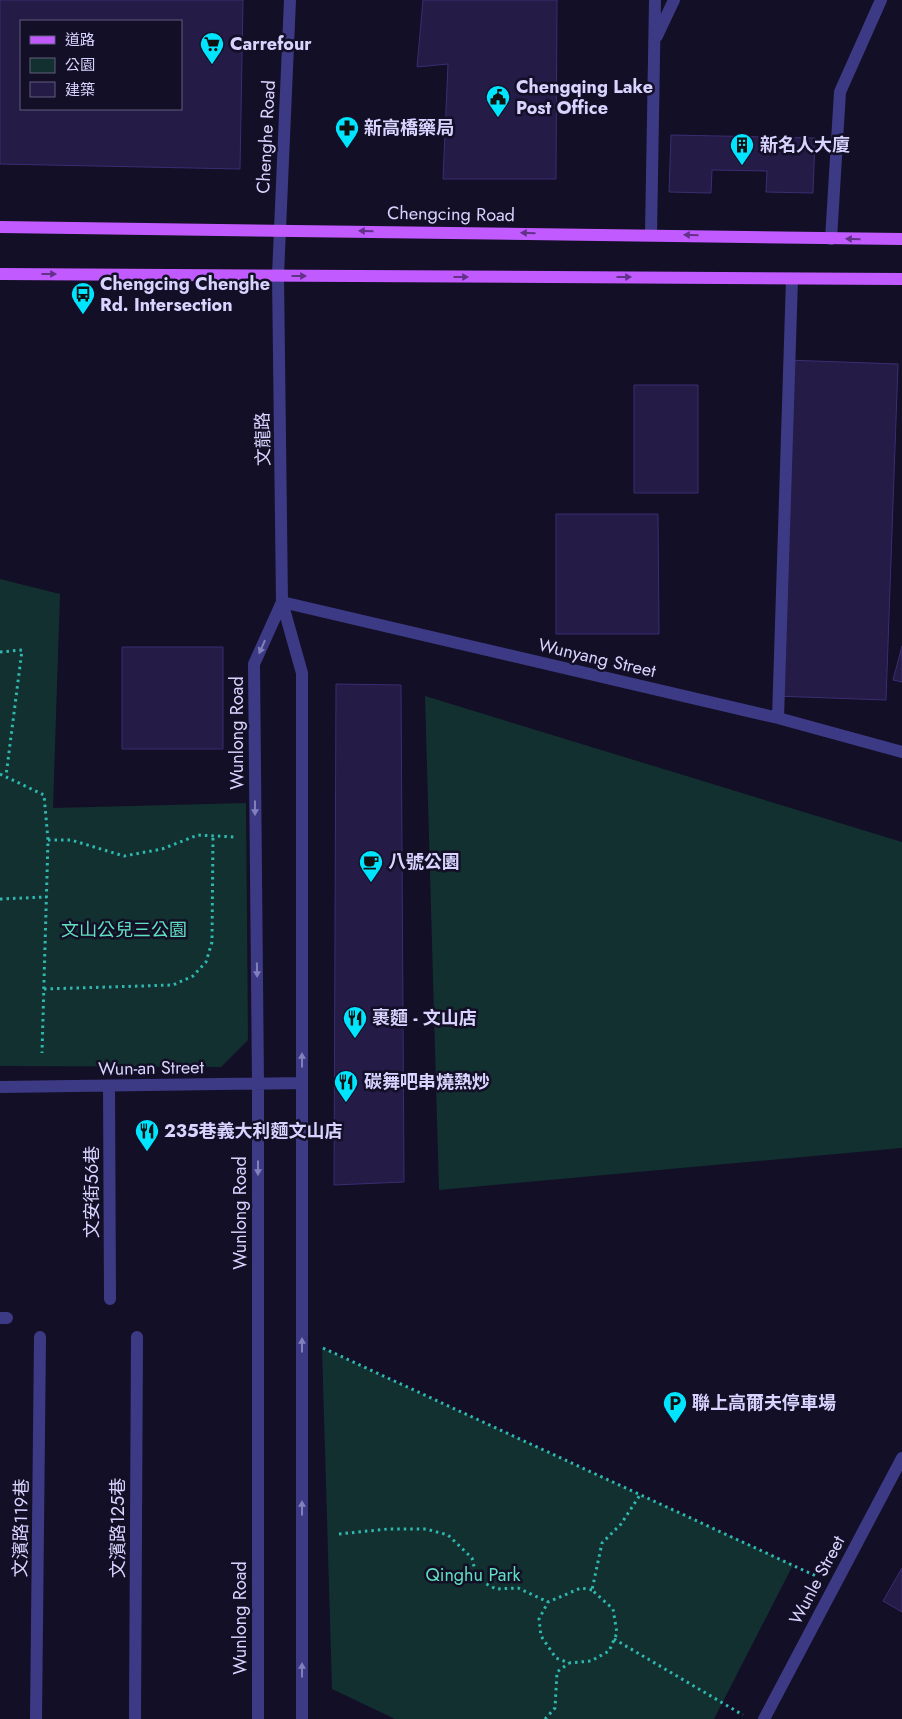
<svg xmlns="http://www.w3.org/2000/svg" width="902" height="1719" viewBox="0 0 902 1719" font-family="Jost,'Noto Sans TC',sans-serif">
<rect width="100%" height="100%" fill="#130f26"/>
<path fill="#12302f" d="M0,579L60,594L53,808L246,803L248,1040L221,1067L0,1066Z
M425,696L902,842V1148L439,1190Z
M322,1348L793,1565L714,1719H395L332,1689Z"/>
<path fill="#241b47" stroke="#3b2d73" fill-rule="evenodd" d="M0,0H243L240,169L0,164ZM21,21H181V109H21Z
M423,0H557L556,179H443L448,64L417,67Z
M671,135L815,138L813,193L766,192L767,171L712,170L711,193L669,192Z
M786,360L898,364L886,700L774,696Z
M634,385H698V493H634Z
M556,514H658L659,634H556Z
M902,646V682L893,680Z
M122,647H223V749H122Z
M336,684L401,685L404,1182L334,1185Z
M902,1568V1612L883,1601Z"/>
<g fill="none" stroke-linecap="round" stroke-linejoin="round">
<path stroke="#2fb8b0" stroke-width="3" stroke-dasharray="2.5 4" stroke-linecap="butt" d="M0,652L22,650L6,776
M0,774L44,795L48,840L42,1053
M48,840H71L124,856L162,849L198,835L234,837
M0,899L47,897
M44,989L173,985L193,976L206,962L212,942L213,836
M323,1348L816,1576
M339,1534L388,1529H426L448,1535L472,1558L477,1579L496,1589L518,1588L548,1602
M592,1590L581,1588L548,1602L539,1619L541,1636L556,1658L569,1663L591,1661L609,1651L617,1633L613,1609L592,1590L602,1543L621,1524L640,1495
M614,1639L743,1715
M545,1719L555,1708L557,1672L569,1663"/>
<path stroke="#3d3a85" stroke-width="12" d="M290,0L278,275L282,602L302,673V1719
M657,36L674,0
M651,234L655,0
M831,239L840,92L881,0
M282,602L778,718L902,752
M778,718L792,279
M109,1086L110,1299
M0,1087L302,1083
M0,1318H7
M36,1719L40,1337
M135,1719L137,1337
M258,1719V1084L254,664L282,602
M764,1719L902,1458"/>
<path stroke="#c25bff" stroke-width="12" d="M0,227L902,239
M0,274L902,279"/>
</g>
<defs><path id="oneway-solid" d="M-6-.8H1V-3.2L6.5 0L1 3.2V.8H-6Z" transform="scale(1.25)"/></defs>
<g fill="#623188">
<use href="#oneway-solid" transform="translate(366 231) rotate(-179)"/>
<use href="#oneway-solid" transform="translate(528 233) rotate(-179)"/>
<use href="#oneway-solid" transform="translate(691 235) rotate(-179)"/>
<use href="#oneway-solid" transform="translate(853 239) rotate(-179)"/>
<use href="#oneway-solid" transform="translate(49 274)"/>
<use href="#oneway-solid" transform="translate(299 276)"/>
<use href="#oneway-solid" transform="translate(461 277)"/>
<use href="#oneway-solid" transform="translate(624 277)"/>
</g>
<g fill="#837fbc">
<use href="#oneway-solid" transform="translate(262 647) rotate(114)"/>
<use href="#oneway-solid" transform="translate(255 808) rotate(90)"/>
<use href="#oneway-solid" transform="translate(257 970) rotate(89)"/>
<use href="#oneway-solid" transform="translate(302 1060) rotate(-90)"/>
<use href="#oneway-solid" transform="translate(258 1168) rotate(90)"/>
<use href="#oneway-solid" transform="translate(302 1345) rotate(-90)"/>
<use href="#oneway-solid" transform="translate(302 1508) rotate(-90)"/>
<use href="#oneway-solid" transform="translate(302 1670) rotate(-90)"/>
</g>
<defs>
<g id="supermarket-pin" transform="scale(1.25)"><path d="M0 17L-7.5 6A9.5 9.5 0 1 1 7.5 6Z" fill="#00e5ff" stroke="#130f26"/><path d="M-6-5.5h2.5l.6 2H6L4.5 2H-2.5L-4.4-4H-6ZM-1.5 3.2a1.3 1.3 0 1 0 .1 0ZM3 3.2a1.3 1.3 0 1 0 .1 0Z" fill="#111"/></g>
<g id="civic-pin" transform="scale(1.25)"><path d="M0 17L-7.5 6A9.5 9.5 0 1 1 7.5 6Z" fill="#00e5ff" stroke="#130f26"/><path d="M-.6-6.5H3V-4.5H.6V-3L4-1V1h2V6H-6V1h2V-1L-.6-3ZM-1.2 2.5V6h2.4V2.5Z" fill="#111"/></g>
<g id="pharmacy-pin" transform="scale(1.25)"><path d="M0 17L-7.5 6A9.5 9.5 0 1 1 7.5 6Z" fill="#00e5ff" stroke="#130f26"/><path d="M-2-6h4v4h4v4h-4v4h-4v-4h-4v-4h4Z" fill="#111"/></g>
<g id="building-pin" transform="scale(1.25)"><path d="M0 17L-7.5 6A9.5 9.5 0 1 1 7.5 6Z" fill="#00e5ff" stroke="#130f26"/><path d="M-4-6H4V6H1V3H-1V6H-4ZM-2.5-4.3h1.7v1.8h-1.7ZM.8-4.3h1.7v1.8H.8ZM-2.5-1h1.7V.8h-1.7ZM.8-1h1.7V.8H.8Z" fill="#111"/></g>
<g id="bus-pin" transform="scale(1.25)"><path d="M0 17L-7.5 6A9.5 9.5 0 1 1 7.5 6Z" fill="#00e5ff" stroke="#130f26"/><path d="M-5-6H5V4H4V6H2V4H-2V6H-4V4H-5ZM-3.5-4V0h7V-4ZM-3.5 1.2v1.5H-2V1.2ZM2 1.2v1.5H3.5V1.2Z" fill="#111"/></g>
<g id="cafe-pin" transform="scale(1.25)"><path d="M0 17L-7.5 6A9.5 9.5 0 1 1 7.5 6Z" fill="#00e5ff" stroke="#130f26"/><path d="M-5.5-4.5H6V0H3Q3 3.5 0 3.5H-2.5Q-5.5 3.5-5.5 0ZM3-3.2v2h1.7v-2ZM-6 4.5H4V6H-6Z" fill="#111"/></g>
<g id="restaurant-pin" transform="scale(1.25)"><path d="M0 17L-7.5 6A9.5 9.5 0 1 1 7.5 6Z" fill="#00e5ff" stroke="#130f26"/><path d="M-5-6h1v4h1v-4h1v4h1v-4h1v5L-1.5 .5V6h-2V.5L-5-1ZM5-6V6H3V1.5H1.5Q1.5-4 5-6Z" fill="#111"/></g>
<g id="parking-pin" transform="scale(1.25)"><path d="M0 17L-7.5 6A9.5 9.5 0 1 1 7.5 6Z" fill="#00e5ff" stroke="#130f26"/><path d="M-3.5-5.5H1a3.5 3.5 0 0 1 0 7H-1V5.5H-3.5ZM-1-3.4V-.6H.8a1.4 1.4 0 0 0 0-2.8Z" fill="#111"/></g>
</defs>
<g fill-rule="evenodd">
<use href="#supermarket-pin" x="212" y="44"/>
<use href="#civic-pin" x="498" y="97"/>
<use href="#pharmacy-pin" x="347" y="128"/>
<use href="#building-pin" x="742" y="145"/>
<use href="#bus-pin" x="83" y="294"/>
<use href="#cafe-pin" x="371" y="862"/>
<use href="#restaurant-pin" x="355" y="1018"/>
<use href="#restaurant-pin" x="346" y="1082"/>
<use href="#restaurant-pin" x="147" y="1131"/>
<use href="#parking-pin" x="675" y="1403"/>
</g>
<g text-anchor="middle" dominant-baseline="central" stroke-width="5" stroke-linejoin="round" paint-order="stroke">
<g font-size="18" font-weight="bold" fill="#d9d4ff" stroke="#130f26" text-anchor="start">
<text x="230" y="44">Carrefour</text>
<text x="516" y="87">Chengqing Lake<tspan x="516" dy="21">Post Office</tspan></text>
<text x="364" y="128">新高橋藥局</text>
<text x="760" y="145">新名人大廈</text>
<text x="100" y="284">Chengcing Chenghe<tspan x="100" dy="21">Rd. Intersection</tspan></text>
<text x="388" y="862">八號公園</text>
<text x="372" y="1018">裹麵 - 文山店</text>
<text x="364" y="1082">碳舞吧串燒熱炒</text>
<text x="164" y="1131">235巷義大利麵文山店</text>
<text x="692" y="1403">聯上高爾夫停車場</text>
</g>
<g font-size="18" fill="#d9d4ff" stroke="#130f26">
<text transform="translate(266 137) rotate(-87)">Chenghe Road</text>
<text transform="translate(451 214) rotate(1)">Chengcing Road</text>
<text transform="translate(263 439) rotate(-91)">文龍路</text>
<text transform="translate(597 658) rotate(13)">Wunyang Street</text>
<text transform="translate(237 733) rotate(-90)">Wunlong Road</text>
<text transform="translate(151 1068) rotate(-1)">Wun-an Street</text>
<text transform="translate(92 1192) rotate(-90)">文安街56巷</text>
<text transform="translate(240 1213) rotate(-90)">Wunlong Road</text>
<text transform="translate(21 1528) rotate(-89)">文濱路119巷</text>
<text transform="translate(118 1528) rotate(-90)">文濱路125巷</text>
<text transform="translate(817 1580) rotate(-62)">Wunle Street</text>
<text transform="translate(240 1618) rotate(-90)">Wunlong Road</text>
</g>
<g font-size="18" fill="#5fe0c0" stroke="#130f26">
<text x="124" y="930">文山公兒三公園</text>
<text x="473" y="1575">Qinghu Park</text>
</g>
</g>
<rect x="20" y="20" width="162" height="90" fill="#130f26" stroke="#625e7d"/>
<rect x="30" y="36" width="25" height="8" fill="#c25bff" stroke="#625e7d"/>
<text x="65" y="45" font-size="15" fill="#d9d4ff">道路</text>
<rect x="30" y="58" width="25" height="15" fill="#12302f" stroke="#625e7d"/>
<text x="65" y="70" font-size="15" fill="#d9d4ff">公園</text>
<rect x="30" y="82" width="25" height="15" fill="#241b47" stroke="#625e7d"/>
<text x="65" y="95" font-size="15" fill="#d9d4ff">建築</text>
</svg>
